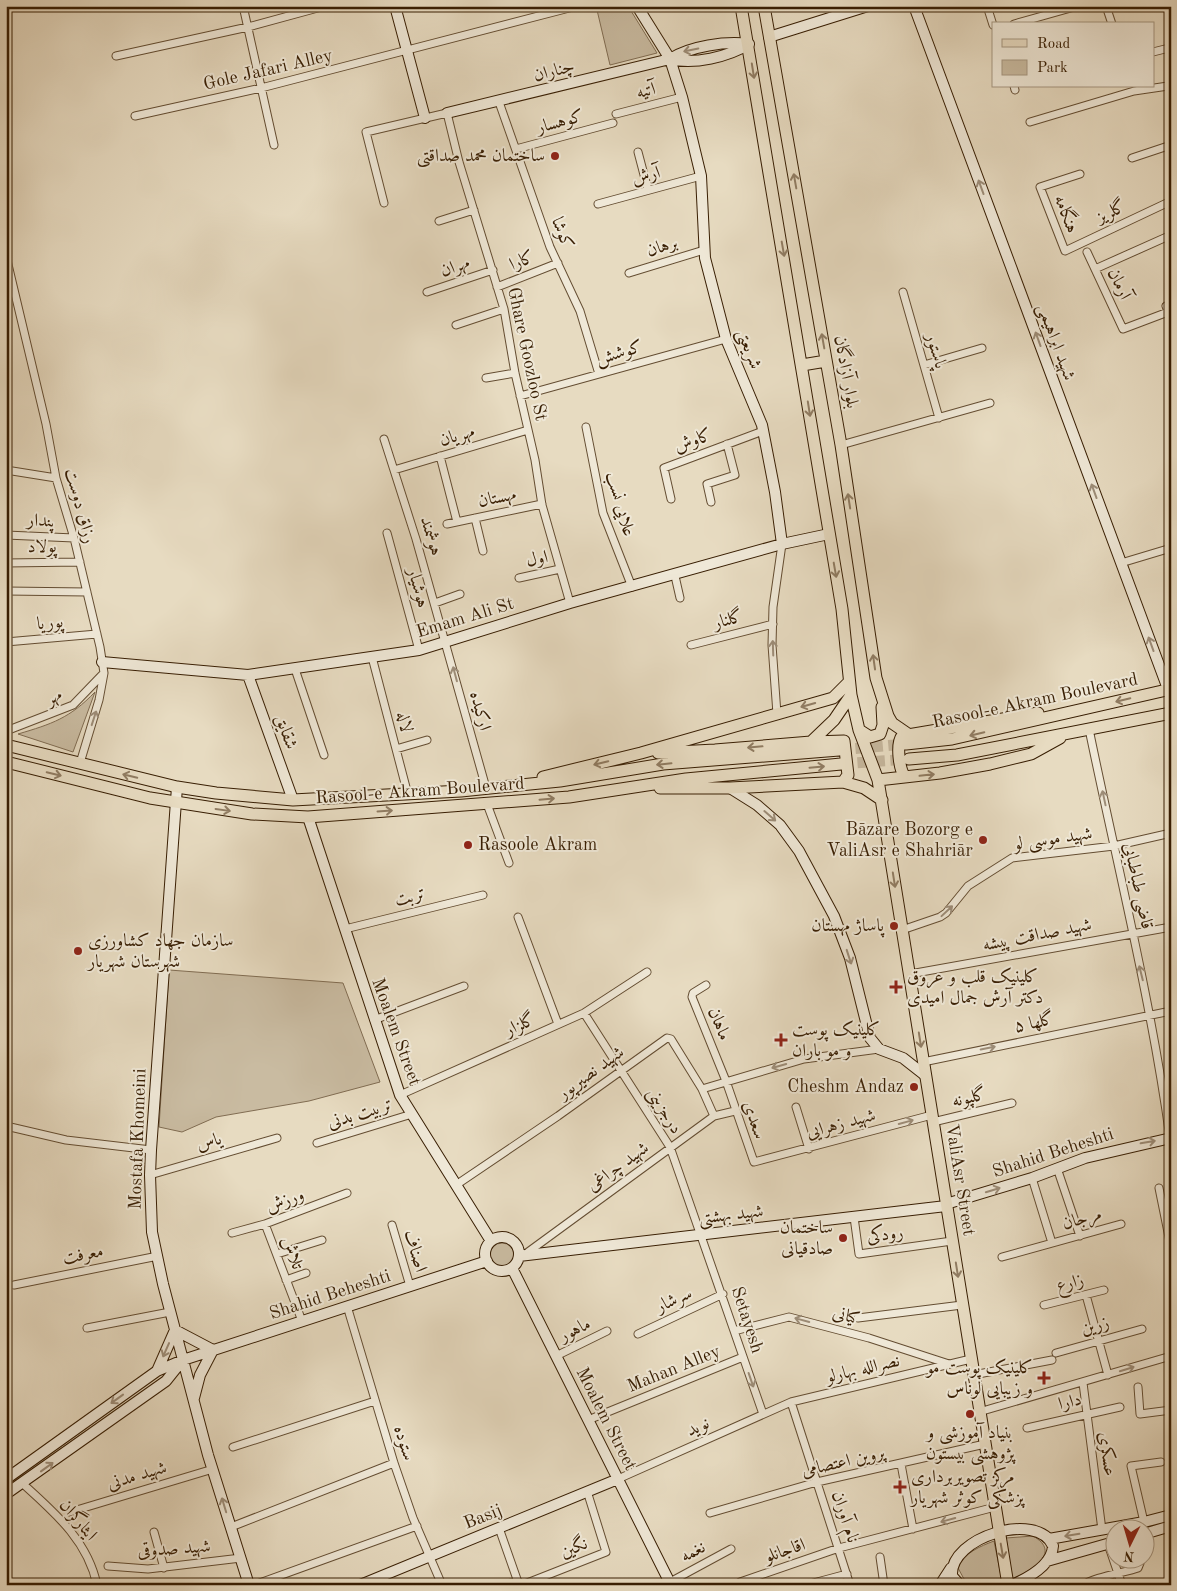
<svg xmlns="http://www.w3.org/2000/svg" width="1177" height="1591" viewBox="0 0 1177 1591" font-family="'Old Standard TT',Amiri,serif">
<rect width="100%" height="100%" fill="#e7dbc1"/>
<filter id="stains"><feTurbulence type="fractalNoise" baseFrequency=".004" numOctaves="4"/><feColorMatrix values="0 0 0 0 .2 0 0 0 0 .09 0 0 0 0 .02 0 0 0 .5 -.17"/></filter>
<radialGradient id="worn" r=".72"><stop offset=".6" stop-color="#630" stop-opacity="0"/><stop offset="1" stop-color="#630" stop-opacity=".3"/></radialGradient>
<path fill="#c9bba1" stroke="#806c52" d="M613,6H628L657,53L610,65L597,10Z
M95,692L73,752L18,734C52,724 70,718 95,692Z
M169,970L343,983L380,1082L309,1101L216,1117L182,1132L159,1127Z
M490 1255a12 12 0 1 1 24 0a12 12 0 1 1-24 0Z
M1033,1536C1063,1553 1030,1571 1012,1579L1006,1538Z
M994,1541L1002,1581L980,1584L964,1579L958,1568C963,1553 981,1546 994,1541Z"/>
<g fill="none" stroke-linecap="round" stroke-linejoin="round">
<path stroke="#c4b59b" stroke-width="11" stroke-dasharray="11 5.5" stroke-linecap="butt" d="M839,750L906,744
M841,764L909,759"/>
<g stroke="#644d32" stroke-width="9">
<path id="street" d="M243,6L274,145
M987,6L993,25
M1106,6L1112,24
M1014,24L1078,6
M1153,52L1169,48
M116,56L248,27L325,6
M1014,86L1015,90
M499,102L550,247L580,311L599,374
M616,114L682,97
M135,116L261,88L577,6
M1030,122L1134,91L1168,86L1171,93
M516,149L613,123
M638,152L648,190
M1132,158L1171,145
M1080,174L1040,187L1065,251L1171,201
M384,203L366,132L447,113L459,162L504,309L515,373L535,460L542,505L570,603
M598,204L701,176
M439,221L474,210
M1087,252L1123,329L1168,312L1166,306L1171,304
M6,256L46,424L56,478L74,538L100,647L104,673L99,700L80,763
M1095,269L1171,235
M629,273L704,250
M497,287L558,263
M427,292L493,270
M903,292L939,418
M456,325L504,309
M924,365L982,348
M486,378L515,373
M520,396L726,339
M586,427L603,513L632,587
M384,439L416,539L486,788
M841,445L990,403
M440,456L457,522
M6,470L56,478
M394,470L528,430
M671,499L664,468L763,431
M711,502L707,484L735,475L727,444
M475,518L483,551
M447,524L542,504
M387,533L419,650
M6,535L74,538
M6,563L80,562
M1121,563L1171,548
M675,576L680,598
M519,578L560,569
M6,591L87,592
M435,603L460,594
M6,642L97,634
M691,645L773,624
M372,657L408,795
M295,669L324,755
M777,714L772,645L773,607L782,544
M1089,729C1117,865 1151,1000 1170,1138
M6,731L73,705L102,675
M396,749L427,740
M487,804L509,863
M518,917L558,1024
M345,929L483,895
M902,930L940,917L946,913L968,886L1012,858L1114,846L1171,833
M910,974L1171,927
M706,985L693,993L692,997L726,1081L754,1162L932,1115
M584,1013L670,1147L763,1414
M374,1020L464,986
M923,1062L1171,1011
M702,1089L804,1059L879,1049
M400,1095L584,1013L647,972
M796,1107L809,1149
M933,1122L1012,1103
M6,1126L66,1140L151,1150
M317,1143L412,1114
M1057,1168L1080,1236
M150,1175L277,1138
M1032,1178L1052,1243
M456,1185L558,1116L667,1038L671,1039L702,1089L714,1116
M1159,1188L1171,1247
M854,1217L859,1254L952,1241
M265,1224L302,1321
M392,1225L410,1286
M232,1233L265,1224L347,1193
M277,1254L322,1240
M524,1255L714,1116L735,1111
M1002,1257L1121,1224
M286,1280L306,1273
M14,1285L158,1256
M1086,1295L1108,1375
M1044,1305L1104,1290
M347,1306L394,1463L413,1518L442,1585
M858,1318L962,1305
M87,1328L170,1312
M734,1331L789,1317L869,1338L949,1364
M638,1334L723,1294
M1056,1353L1142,1329
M556,1356L607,1331
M973,1375L1052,1360
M1083,1383L1102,1530
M1138,1387L1140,1414L1171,1410
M791,1402L850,1585
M979,1412L1171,1356
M588,1420L743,1357
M1027,1428L1120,1407
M233,1447L375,1401
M901,1464L913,1529
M618,1479L791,1402L971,1359
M23,1484C55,1513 88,1541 97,1585
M70,1512L213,1469
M710,1513L817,1482L985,1444
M1144,1522L1131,1466L1161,1462
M231,1527L394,1463
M499,1528L519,1585
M154,1532L164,1568
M1108,1544L1122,1585
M880,1557L884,1585
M108,1566L148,1569L241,1558
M670,1582L731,1549
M740,1582L839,1548L995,1507
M254,1585L417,1526
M505,1585L518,1581
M522,1585L606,1552L587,1491
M806,1585L847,1574
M1084,1585C1090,1578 1127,1572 1138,1568L1142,1558"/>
</g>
<g stroke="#381e03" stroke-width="12">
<path id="secondary" d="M395,6L425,118
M637,6L670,59L682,97L701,176L705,258L726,339L762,425L775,492L782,544
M914,6L1168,689
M769,37L868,6
M670,59C694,65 728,57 749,44
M447,113L670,59C691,46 725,41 749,44
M102,662L248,675L419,650L570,603L782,544L829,534
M248,675L293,800
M177,787L151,1150L150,1175L152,1232L163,1284L208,1455L249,1585
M730,788L757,805L780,825L799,851L834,916L850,958L870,1038L879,1049L903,1058L926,1076
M308,817L400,1095L491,1241
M946,1204L1032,1178L1085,1158L1171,1138
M485 1254a17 17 0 1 1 34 0a17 17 0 1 1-34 0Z
M519,1256L946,1206
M512,1268L671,1585
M157,1371L175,1330L213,1350L200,1375L194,1398
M6,1479L157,1371L183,1360L487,1261
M6,1494L166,1381L182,1361
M1144,1534L1171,1526
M1049,1539L1144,1522L1171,1515
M1047,1561L1114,1542
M360,1585L618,1479
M940,1585L951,1568
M960,1585L952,1576C949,1537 1038,1510 1053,1546C1052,1565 1028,1578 1012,1585"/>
</g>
<g stroke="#381e03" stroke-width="13">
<path id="primary" d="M741,6L842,609L851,695L859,730L878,780L1008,1585
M764,6L841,445L876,678L888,716L892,723L908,734
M802,365L826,361
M859,730L870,737L880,734L883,725L882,707
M812,742L844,741L848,775L843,782
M906,744L952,739L1171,689
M6,745L177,787L216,793L293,800L461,791L560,781L663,764L839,750
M658,753L715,750L811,742L834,720L851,695
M909,759L957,755L1171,713
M6,762L150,798L252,814L308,817L569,797L686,779L841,764
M543,777L641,753L833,698L849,682
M905,777C899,769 896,744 902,736L1038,713
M878,780L940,773L990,764L1031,754L1060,738
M660,788H730L843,782L864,788L882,800"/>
</g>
<use href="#street" stroke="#efe8d7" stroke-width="7"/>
<use href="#secondary" stroke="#efe8d7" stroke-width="10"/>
<use href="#primary" stroke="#e7dbc1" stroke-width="11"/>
</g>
<defs><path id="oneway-shaft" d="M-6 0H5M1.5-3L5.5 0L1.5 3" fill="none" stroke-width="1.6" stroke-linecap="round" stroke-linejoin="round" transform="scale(1.25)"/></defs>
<g stroke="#9d8d78">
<use href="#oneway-shaft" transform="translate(691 50) rotate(168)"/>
<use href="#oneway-shaft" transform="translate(981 187) rotate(-110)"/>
<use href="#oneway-shaft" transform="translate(1038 339) rotate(-110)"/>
<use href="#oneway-shaft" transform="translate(1094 491) rotate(-110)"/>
<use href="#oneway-shaft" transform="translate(1151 644) rotate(-110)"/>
<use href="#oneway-shaft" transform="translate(773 648) rotate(-92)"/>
<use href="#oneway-shaft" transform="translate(455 674) rotate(-105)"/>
<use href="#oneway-shaft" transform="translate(94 718) rotate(-72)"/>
<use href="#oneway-shaft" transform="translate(1104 798) rotate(-102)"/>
<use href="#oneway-shaft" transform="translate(770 816) rotate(41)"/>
<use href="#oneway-shaft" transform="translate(947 911) rotate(-43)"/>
<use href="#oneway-shaft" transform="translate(849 957) rotate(72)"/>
<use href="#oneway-shaft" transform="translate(1141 973) rotate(-104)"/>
<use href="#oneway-shaft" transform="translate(988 1048) rotate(-12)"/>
<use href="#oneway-shaft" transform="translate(779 1066) rotate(164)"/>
<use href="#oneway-shaft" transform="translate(906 1122) rotate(-15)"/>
<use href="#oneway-shaft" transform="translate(1148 1142) rotate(-10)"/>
<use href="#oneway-shaft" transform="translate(993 1190) rotate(-17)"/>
<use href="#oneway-shaft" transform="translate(802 1320) rotate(-165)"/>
<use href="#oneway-shaft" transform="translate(166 1350) rotate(114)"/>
<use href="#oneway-shaft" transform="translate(1127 1369) rotate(-17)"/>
<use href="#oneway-shaft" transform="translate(751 1380) rotate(71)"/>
<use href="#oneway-shaft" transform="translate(117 1399) rotate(144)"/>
<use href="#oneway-shaft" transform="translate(47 1467) rotate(-36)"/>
<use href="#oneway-shaft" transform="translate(224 1505) rotate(-107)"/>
<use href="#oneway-shaft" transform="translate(948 1520) rotate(165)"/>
<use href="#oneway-shaft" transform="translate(1072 1535) rotate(171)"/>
</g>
<g stroke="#907c62">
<use href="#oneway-shaft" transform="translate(753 71) rotate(81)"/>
<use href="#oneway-shaft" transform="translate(795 181) rotate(-100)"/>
<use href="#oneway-shaft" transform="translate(783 249) rotate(80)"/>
<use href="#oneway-shaft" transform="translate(823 341) rotate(-100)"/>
<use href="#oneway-shaft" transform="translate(809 409) rotate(81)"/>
<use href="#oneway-shaft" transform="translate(849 501) rotate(-99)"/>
<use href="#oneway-shaft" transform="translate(835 570) rotate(80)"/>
<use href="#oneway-shaft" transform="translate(874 662) rotate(-98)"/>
<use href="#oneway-shaft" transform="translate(1123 700) rotate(167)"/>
<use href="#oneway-shaft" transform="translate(808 705) rotate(164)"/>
<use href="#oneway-shaft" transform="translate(977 734) rotate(167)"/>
<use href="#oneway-shaft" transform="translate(755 747) rotate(175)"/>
<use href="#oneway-shaft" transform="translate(601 763) rotate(166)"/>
<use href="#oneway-shaft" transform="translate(664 764) rotate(174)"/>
<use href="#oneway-shaft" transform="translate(817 767) rotate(-5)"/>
<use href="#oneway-shaft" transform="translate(54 774) rotate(13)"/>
<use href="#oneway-shaft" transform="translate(927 775) rotate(-6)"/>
<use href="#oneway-shaft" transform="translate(130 776) rotate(-166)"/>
<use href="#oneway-shaft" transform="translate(547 799) rotate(-5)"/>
<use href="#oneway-shaft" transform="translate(223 810) rotate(8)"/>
<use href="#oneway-shaft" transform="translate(385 811) rotate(-4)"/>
<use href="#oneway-shaft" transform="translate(894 880) rotate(81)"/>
<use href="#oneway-shaft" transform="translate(920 1040) rotate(81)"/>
<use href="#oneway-shaft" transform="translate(957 1270) rotate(81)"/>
<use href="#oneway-shaft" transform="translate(1002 1551) rotate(80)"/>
</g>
<g fill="#8f2418" stroke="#efe8d7" stroke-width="2">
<circle cx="555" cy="156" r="5"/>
<circle cx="983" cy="840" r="5"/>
<circle cx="468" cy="845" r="5"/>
<circle cx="894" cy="926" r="5"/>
<circle cx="78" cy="951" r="5"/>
<path d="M893.5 979.5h5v5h5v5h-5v5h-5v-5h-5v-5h5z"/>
<path d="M778.5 1032.5h5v5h5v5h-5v5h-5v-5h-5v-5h5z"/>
<circle cx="914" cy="1087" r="5"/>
<circle cx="843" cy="1238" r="5"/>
<path d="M1041.5 1370.5h5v5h5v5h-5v5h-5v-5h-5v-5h5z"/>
<circle cx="970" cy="1414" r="5"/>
<path d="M897.5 1479.5h5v5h5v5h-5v5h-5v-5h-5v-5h5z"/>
</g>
<g text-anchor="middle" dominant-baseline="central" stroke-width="4" stroke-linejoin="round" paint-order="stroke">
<g font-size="18" fill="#381e03" stroke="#efe8d7">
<text transform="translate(268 70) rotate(-13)">Gole Jafari Alley</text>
<text transform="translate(554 71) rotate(-14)">چناران</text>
<text transform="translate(646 91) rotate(-14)">آتیه</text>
<text transform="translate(560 122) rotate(-15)">کوهسار</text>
<text transform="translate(646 176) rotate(-16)">آرش</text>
<text transform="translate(1111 212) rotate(-25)">گلریز</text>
<text transform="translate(1066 214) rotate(69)">هنگامه</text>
<text transform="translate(562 233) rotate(69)">کوشا</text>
<text transform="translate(662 247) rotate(-17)">برهان</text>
<text transform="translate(522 261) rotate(-22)">کارا</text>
<text transform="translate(455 267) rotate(-19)">مهران</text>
<text transform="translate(1119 284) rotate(65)">آرمان</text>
<text transform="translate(1056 342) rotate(70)">شهید ابراهیمی</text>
<text transform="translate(749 349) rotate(69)">شریعتی</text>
<text transform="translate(936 351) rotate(74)">پاستور</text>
<text transform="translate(619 353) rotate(-16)">کوشش</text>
<text transform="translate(527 354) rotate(78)">Ghare Goozloo St</text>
<text transform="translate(846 372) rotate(80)">بلوار آزادگان</text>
<text transform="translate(457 436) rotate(-16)">مهریان</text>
<text transform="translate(693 441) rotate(-20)">کاوش</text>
<text transform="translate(497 498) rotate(-11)">مهستان</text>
<text transform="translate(620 504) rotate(74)">علایی نسب</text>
<text transform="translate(80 506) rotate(75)">رزاق دوست</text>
<text transform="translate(41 521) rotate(3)">پندار</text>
<text transform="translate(431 536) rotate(73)">هوشمند</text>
<text transform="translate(42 547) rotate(-1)">پولاد</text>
<text transform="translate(537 559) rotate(-12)">اول</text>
<text transform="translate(418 588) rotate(75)">هوشیار</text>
<text transform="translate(465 618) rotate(-17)">Emam Ali St</text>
<text transform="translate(728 620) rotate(-15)">گلنار</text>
<text transform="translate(50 623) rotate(-5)">پوریا</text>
<text transform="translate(54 697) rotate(-25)">مهر</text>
<text transform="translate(1035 701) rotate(-12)">Rasool-e Akram Boulevard</text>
<text transform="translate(480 711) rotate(75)">ارکیده</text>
<text transform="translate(404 722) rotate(75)">لاله</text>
<text transform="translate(286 732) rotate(70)">شقایق</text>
<text transform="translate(420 791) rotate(-4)">Rasool-e Akram Boulevard</text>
<text transform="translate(1053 839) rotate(-8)">شهید موسی لو</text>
<text transform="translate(1138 886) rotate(78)">قاضی طباطبایی</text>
<text transform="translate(410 897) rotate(-14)">تربت</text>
<text transform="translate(1037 935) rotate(-11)">شهید صداقت پیشه</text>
<text transform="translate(1034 1023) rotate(-12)">گلها ۵</text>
<text transform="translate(719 1024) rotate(68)">ماهان</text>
<text transform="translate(520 1025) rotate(-24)">گلزار</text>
<text transform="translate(396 1032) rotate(70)">Moalem Street</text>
<text transform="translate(591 1073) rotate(-36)">شهید نصیرپور</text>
<text transform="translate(969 1098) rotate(-13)">گلپونه</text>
<text transform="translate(664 1111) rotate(57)">درجزینی</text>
<text transform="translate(360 1114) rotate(-17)">تربیت بدنی</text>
<text transform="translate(754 1120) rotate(71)">سعدی</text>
<text transform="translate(841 1124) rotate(-15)">شهید زهرایی</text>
<text transform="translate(138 1139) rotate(-88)">Mostafa Khomeini</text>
<text transform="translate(209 1142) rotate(-16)">یاس</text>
<text transform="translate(1053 1153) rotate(-18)">Shahid Beheshti</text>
<text transform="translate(618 1167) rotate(-36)">شهید چراغی</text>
<text transform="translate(960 1180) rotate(81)">ValiAsr Street</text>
<text transform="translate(285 1201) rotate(-21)">ورزش</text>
<text transform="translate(731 1215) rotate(-7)">شهید بهشتی</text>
<text transform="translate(1082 1219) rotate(-16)">مرجان</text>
<text transform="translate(885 1235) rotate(-7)">رودکی</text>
<text transform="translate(415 1251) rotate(73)">اصناف</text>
<text transform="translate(292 1253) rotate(69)">تلاش</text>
<text transform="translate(83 1255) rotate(-11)">معرفت</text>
<text transform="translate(1070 1283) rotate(-14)">زارع</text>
<text transform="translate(330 1295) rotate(-18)">Shahid Beheshti</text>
<text transform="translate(674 1300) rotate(-25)">سرشار</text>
<text transform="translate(846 1316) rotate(15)">کیانی</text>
<text transform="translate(747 1320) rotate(72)">Setayesh</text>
<text transform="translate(1095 1326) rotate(-15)">زرین</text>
<text transform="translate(575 1330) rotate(-26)">ماهور</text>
<text transform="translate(674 1369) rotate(-22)">Mahan Alley</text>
<text transform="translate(863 1369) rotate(-13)">نصرالله بهارلو</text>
<text transform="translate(1070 1402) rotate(-13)">دارا</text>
<text transform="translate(606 1419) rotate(63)">Moalem Street</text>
<text transform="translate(698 1427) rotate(-24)">نوید</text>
<text transform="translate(404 1443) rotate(73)">ستوده</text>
<text transform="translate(1107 1454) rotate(83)">عسکری</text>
<text transform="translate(843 1462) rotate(-13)">پروین اعتصامی</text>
<text transform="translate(137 1476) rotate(-17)">شهید مدنی</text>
<text transform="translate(483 1517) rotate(-22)">Basij</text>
<text transform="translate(845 1517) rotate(72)">نام آوران</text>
<text transform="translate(78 1520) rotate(50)">ایثارگران</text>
<text transform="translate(574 1548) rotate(-22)">نگین</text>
<text transform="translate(174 1549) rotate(-4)">شهید صدوقی</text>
<text transform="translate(785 1551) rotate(-19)">اقاجانلو</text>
<text transform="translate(693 1552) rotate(-28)">نغمه</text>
</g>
<g font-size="18" fill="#381e03" stroke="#efe8d7" text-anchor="end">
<text x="545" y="156">ساختمان محمد صداقتی</text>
<text x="973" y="830">Bāzare Bozorg e<tspan x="973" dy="21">ValiAsr e Shahriār</tspan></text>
<text x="478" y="845" text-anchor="start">Rasoole Akram</text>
<text x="884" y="926">پاساژ مهستان</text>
<text x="88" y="941" text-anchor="start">سازمان جهاد کشاورزی<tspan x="88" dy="21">شهرستان شهریار</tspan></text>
<text x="907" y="977" text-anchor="start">کلینیک قلب و عروق<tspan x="907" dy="21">دکتر آرش جمال امیدی</tspan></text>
<text x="792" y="1030" text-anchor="start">کلینیک پوست<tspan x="792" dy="21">و مو باران</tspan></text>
<text x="904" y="1087">Cheshm Andaz</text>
<text x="833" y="1228">ساختمان<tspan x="833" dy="21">صادقیانی</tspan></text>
<text x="1033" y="1368">کلینیک پوست مو<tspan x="1033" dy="21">و زیبایی لوناس</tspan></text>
<text x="970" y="1433" text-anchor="middle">بنیاد آموزشی و<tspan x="970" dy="21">پژوهشی بیستون</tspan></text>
<text x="911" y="1477" text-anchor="start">مرکز تصویربرداری<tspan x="911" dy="21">پزشکی کوثر شهریار</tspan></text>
</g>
</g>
<rect width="1177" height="1591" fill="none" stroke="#e7dbc1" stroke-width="25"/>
<rect x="8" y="8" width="1162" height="1576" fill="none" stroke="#381e03" stroke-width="2.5"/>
<rect x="12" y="12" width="1152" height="1566" fill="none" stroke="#381e03"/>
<rect x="992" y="22" width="162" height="65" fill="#efe8d7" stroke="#a69782"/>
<rect x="1002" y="39" width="25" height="8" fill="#e7dbc1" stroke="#a69782"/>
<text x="1037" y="48" font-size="15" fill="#381e03">Road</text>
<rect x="1002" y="60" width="25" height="15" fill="#c9bba1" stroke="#a69782"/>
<text x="1037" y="72" font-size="15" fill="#381e03">Park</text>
<g transform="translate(1130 1544) rotate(185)"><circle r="24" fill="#efe8d7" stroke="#a69782"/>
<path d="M0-4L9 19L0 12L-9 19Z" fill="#8f2418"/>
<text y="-8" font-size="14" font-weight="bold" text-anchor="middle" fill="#381e03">N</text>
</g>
<rect width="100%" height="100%" filter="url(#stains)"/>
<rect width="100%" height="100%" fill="url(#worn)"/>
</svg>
